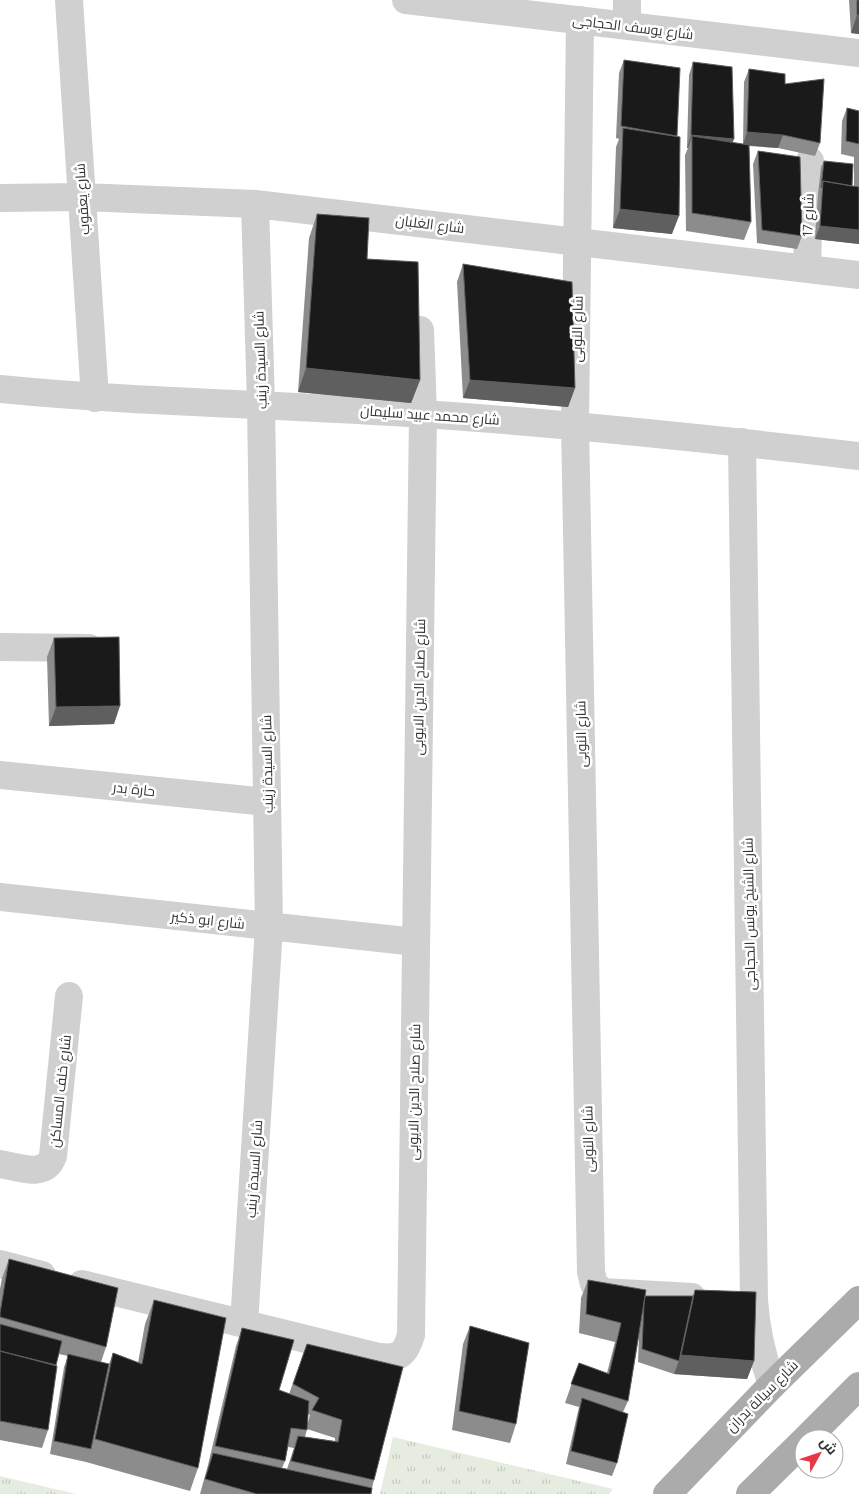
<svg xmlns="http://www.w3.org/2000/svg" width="859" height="1494" viewBox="0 0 859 1494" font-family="Quicksand,Cairo,sans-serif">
<defs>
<pattern id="grass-tufts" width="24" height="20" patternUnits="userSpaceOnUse" patternTransform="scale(1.25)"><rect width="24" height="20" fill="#e6ecdf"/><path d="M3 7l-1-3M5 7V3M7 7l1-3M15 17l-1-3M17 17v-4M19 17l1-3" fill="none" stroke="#c6cbc0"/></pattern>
</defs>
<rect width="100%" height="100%" fill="#fff"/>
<path fill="url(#grass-tufts)" d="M393,1437L613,1489L609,1494H380Z
M0,1476L76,1494H0Z"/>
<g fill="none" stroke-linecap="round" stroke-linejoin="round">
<path stroke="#d0d0d0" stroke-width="28" d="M69,0L95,398
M406,0L859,53
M580,20L575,425L591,1272L594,1284L603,1292L692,1297
M627,26V0
M0,198L82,197L255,204L859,275
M807,269L810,161
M0,389C141,403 282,404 424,414C569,424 714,439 859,456
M742,442L754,1300C756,1330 762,1356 772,1385
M0,647L89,648
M0,775L267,802
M0,897L416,942
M0,1164C19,1167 45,1179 53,1156L69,996
M0,1264L42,1275
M82,1284L379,1357C399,1359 405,1355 411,1335L423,414L420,330
M244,1324L269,927L261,404L255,204"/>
<path stroke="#ababab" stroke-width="28" d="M806,1439L859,1386
M667,1494L772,1385L859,1300
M750,1494L804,1441"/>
</g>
<path fill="#8c8c8c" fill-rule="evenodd" d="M849,0H859V34L851,33Z
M624,60L680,68L672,234L613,228L616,147L619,139L616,138L619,73Z
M693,62L732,143L743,144L744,82L749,69L785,84L820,143L815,156L778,148L749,146L751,222L744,240L686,231L685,155L688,148H687L689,75Z
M847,108L859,111V244L815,239L818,194L821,167L824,161L852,186H854V157L841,154L842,121Z
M758,151L802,236L797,249L757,243L753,164Z
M317,214L367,259L420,380L411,403L298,392L309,238Z
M463,264L575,388L568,407L463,398L457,282Z
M54,638L114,724L49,726L47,657Z
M9,1259L106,1347L101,1362L109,1364L113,1353L138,1363L145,1324L154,1300L198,1468L190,1491L86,1462L50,1454L64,1367L68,1356L59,1354L56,1365L48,1430L42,1448L0,1440V1289L2,1278Z
M588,1280L645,1296H693L695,1290L754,1361L747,1379L674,1374L638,1362L639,1336L628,1401L623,1412L617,1463L612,1476L566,1464L579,1407L565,1403L579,1363L607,1373L615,1342L579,1333L581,1298Z
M470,1326L516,1424L510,1443L452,1430L463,1344Z
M242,1328L279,1390L289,1394L307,1344L374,1480L372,1488L371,1494H200L208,1465L236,1346ZM308,1414L310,1415L308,1422ZM307,1429L335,1438V1441L305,1437ZM288,1447L294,1448L287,1469L282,1468L285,1461Z"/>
<path fill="#5f5f5f" d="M857,15H859V34L851,33Z
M747,132L783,135L778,148L743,145Z
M691,135L734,139L729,152L692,136L688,148H687Z
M620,209L679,216L672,234L613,228Z
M820,226L859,230V244L815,239Z
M306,368L420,380L411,403L298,392Z
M470,380L575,388L568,407L463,398Z
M120,706L114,724L49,726L56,707Z
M681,1355L754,1361L747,1379L674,1374Z"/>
<path fill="#1a1a1a" stroke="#5f5f5f" d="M857,0H859V15H857Z
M624,60L680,68L677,136L621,126Z
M693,62L732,67L734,139L691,135Z
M749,69L785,74V84L824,79L820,143L783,135L747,132Z
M847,108L859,111V144L846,141Z
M623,128L680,137L679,216L620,209Z
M692,136L749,145L751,222L692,213Z
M758,151L800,157L802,236L762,230Z
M824,161L853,164L852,186L823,181L821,188Z
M823,181L859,187V230L820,226Z
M317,214L369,218L367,259L418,262L420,380L306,368Z
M463,264L572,282L575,388L470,380Z
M119,637L120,706L56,707L54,638Z
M9,1259L118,1288L106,1347L0,1317V1313Z
M588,1280L646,1290L628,1401L571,1384L579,1363L609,1374L621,1323L586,1314Z
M695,1290L756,1292L754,1361L681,1355Z
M645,1296H693L679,1361L642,1349L644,1304Z
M154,1300L226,1318L198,1468L95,1439L113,1353L142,1364Z
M0,1324L62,1341L56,1365L0,1351Z
M470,1326L529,1343L516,1424L459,1411Z
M242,1328L294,1340L279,1390L309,1401L307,1430L291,1428L285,1461L215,1446Z
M307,1344L403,1367L374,1480L291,1461L298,1436L338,1442L342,1420L312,1410L319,1398L293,1384Z
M0,1351L57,1366L48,1430L0,1421Z
M68,1354L109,1364L91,1449L54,1441Z
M582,1398L628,1414L617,1463L571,1451Z
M213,1453L372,1488L371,1494H257L205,1479Z"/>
<g text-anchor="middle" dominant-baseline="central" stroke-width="5" stroke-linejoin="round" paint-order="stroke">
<g font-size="14" fill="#333" stroke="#fff">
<text transform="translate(633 27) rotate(7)">شارع يوسف الحجاجى</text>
<text transform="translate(82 199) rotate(-94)">شارع يعقوب</text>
<text transform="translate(808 215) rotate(-88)">شارع 17</text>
<text transform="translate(430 224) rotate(7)">شارع الغلبان</text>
<text transform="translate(577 329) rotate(-89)">شارع النوبى</text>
<text transform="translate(260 360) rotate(-92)">شارع السيدة زينب</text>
<text transform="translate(430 415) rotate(4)">شارع محمد عبيد سليمان</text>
<text transform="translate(419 687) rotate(-89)">شارع صلاح الدين الايوبى</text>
<text transform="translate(581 734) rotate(-91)">شارع النوبى</text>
<text transform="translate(267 764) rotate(-91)">شارع السيدة زينب</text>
<text transform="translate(134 789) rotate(6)">حارة بدر</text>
<text transform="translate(749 914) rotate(-91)">شارع الشيخ يونس الحجاجى</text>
<text transform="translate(208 920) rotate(6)">شارع ابو ذكير</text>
<text transform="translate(60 1091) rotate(-84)">شارع خلف المساكن</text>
<text transform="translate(414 1092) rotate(-89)">شارع صلاح الدين الايوبى</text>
<text transform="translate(588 1139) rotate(-91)">شارع النوبى</text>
<text transform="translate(254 1169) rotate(-86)">شارع السيدة زينب</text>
<text transform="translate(762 1396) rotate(-45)">شارع سيالة بدران</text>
</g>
</g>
<g transform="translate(819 1454) rotate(50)"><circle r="24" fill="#ffffff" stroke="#adadad"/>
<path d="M0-4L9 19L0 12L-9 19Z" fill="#e63946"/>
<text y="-8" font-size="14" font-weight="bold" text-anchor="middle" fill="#333333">ش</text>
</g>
</svg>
